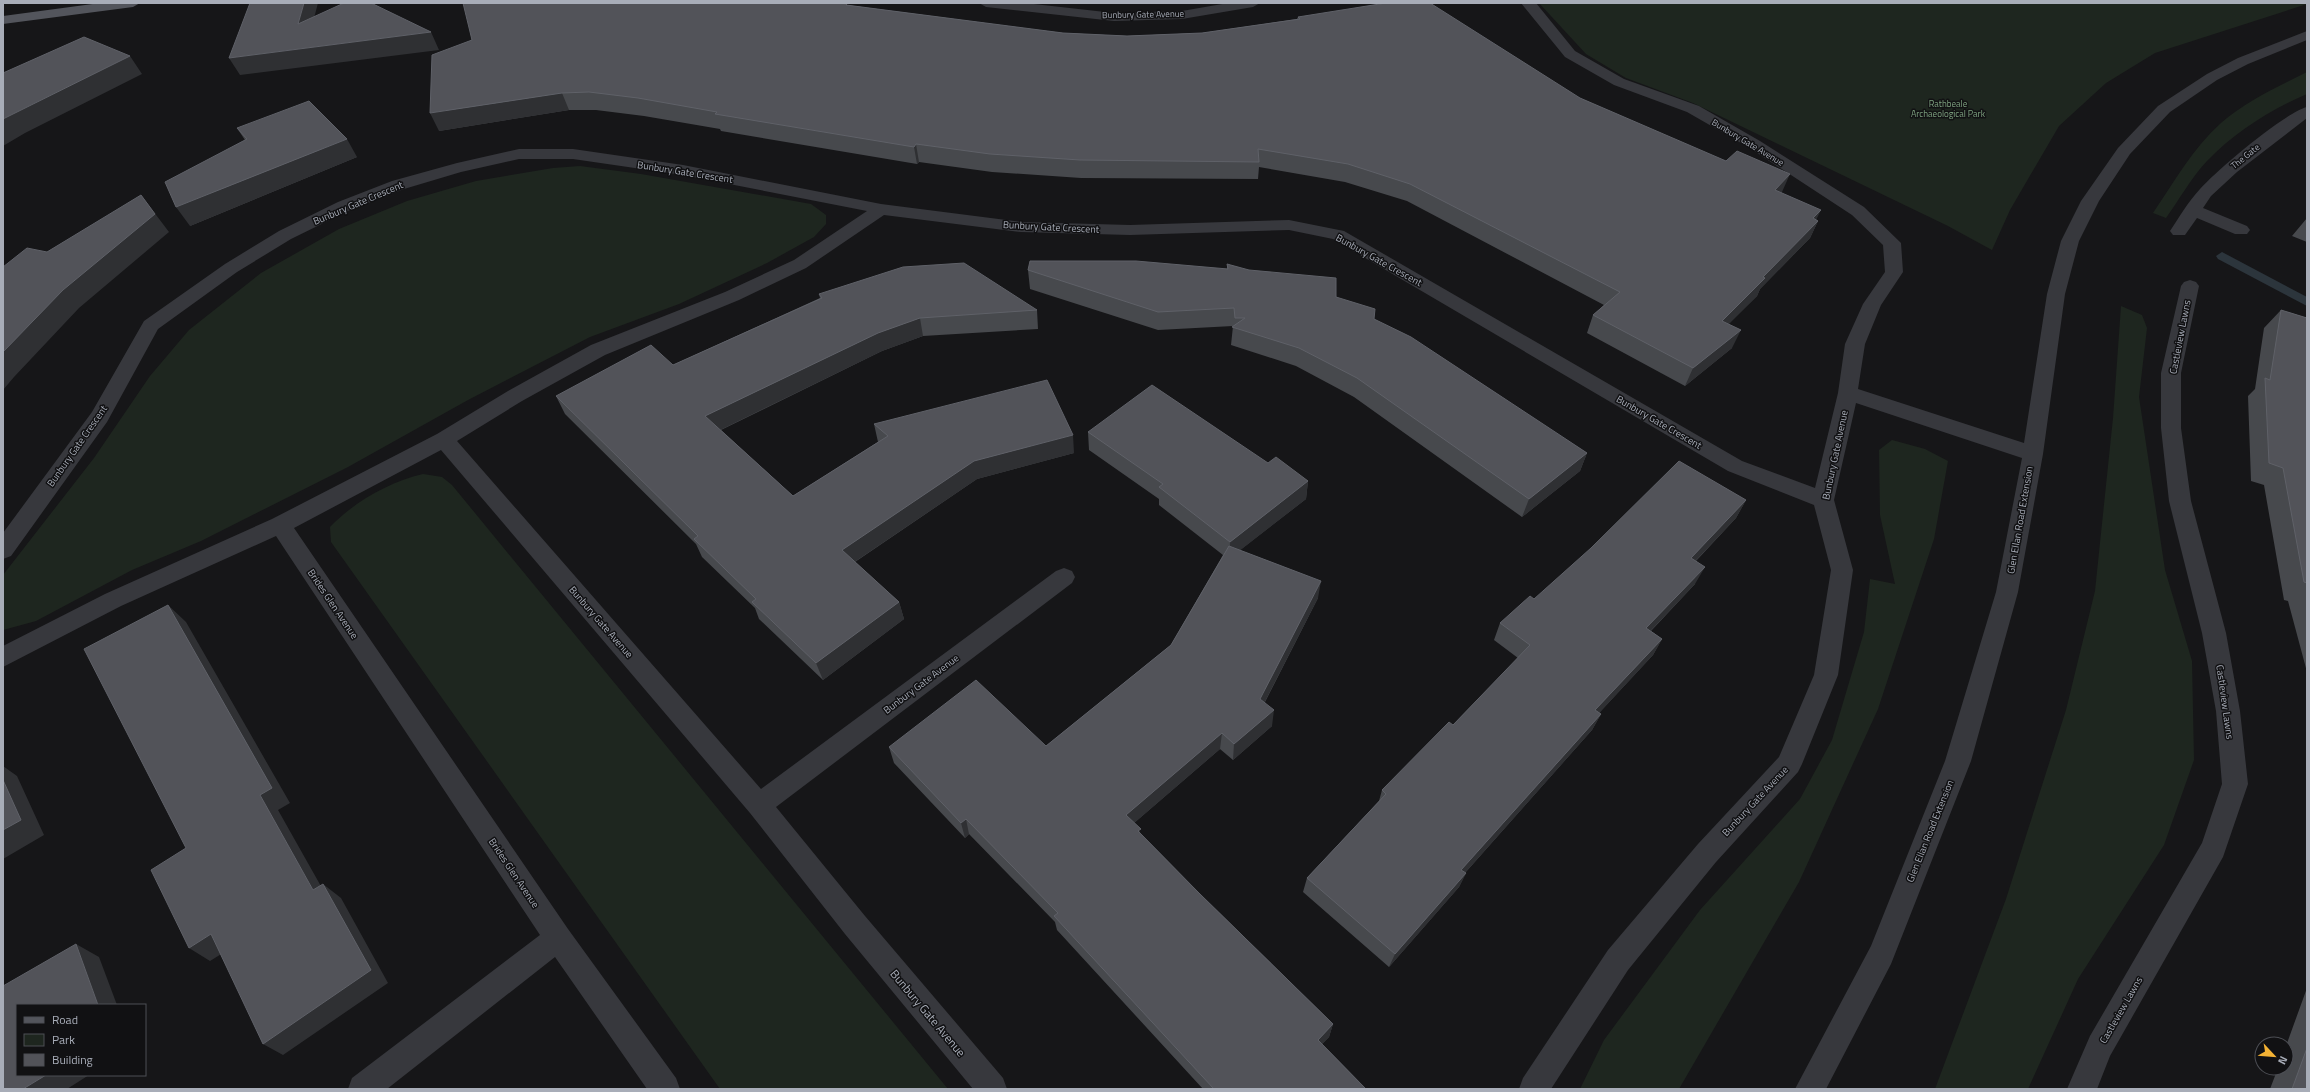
<svg xmlns="http://www.w3.org/2000/svg" width="2310" height="1092" viewBox="0 0 2310 1092" font-family="'Titillium Web',sans-serif">
<rect width="100%" height="100%" fill="#161618"/>
<path fill="#1e261f" d="M1539,3H2307V4L2155,53L2106,83L2059,126L2010,210L1992,250L1948,226L1693,103L1626,78L1586,54Z
M2307,72V94C2270,110 2235,132 2207,161C2191,178 2179,200 2166,218L2153,213C2174,182 2193,148 2221,123C2246,101 2277,87 2307,72Z
M580,166L641,174L811,204L826,215V224L814,237L767,263L679,304L590,337L468,400L348,467L201,541L132,570L36,621L3,630V575L94,458L150,376L189,330L261,273L339,229L407,201L476,181L553,168Z
M2121,306L2142,315L2147,328L2139,397L2165,570L2192,661L2194,760L2164,845L2078,979L2028,1089H1935L2006,899L2066,710L2095,591L2113,418Z
M1892,440L1925,449L1948,461L1934,539L1878,709L1799,882L1679,1089H1580L1604,1040L1700,910L1800,799L1832,740L1864,632L1870,579L1895,584L1880,515L1879,450Z
M423,474L442,477L452,485L948,1089H720L331,542L330,527C354,502 389,482 423,474Z"/>
<g fill="none" stroke-linecap="round" stroke-linejoin="round">
<path fill="#2c353c" fill-rule="evenodd" d="M2222,252L2307,297V306L2218,259L2216,256Z"/>
<path fill="#37383d" fill-rule="evenodd" d="M979,3H1025L1114,13L1182,11L1228,3H1260L1253,7L1182,19L1114,21L986,7Z
M1521,3H1536L1575,51L1624,79L1699,106L1760,141L1864,207L1901,243L1903,272L1881,305L1865,344L1858,389L2024,443L2047,294L2061,241L2081,201L2118,148L2158,106L2207,74L2238,58L2307,31V40L2248,64L2217,80L2170,112L2130,154L2099,201L2079,241L2065,294L2043,454L2018,592L1971,761L1891,964L1826,1089H1795L1871,946L1945,761L1996,592L2022,458L1856,403L1834,500L1853,570L1838,675L1802,764L1798,772L1716,862L1628,970L1551,1089H1519L1523,1078L1608,950L1698,844L1779,757L1814,675L1831,570L1814,505L1728,471L1333,239L1289,230L1130,235L1021,232L884,215L806,268L739,300L605,355L522,401L457,441L761,789L1056,571L1064,568L1072,571L1075,577L1072,583L776,807L865,916L1003,1078L1007,1089H973L845,934L750,813L441,450L294,528L568,929L676,1078L680,1089H647L555,957L387,1089H348L352,1078L540,935L276,536L121,606L3,667V646L105,594L272,519L437,434L508,391L591,345L725,292L794,260L867,211L683,175L573,159H519L461,172L404,189L350,210L291,239L237,272L158,329L107,422L11,556L3,559V533L92,412L144,321L225,264L279,231L338,202L392,181L457,163L519,149H573L683,165L881,204L1021,222L1130,225L1289,220L1344,231L1742,461L1815,488L1838,393L1845,344L1863,304L1885,272L1883,245L1852,215L1748,147L1687,112L1614,85L1565,57Z
M2307,107V118L2237,172L2211,196L2203,208L2247,226L2250,230L2247,234H2235L2197,218L2185,235H2173L2170,231C2180,216 2188,202 2200,189C2217,170 2284,113 2307,107Z
M2190,280L2196,282L2199,286L2181,373V428L2191,501L2226,633L2240,711L2248,784L2223,857L2110,1056L2097,1089H2067L2090,1036L2202,843L2222,784L2216,711L2202,633L2169,501L2161,428V373L2181,286L2184,282Z"/>
<path fill="#53555c" fill-rule="evenodd" d="M100,3H140L133,7L3,24V16Z"/>
</g>
<path fill="#47494d" d="M847,5L1063,33L1127,36L1202,33L1297,19L1298,17L1580,98L1782,192L1781,193L1818,221L1810,238L1760,289L1757,296L1728,324L1732,348L1685,386L1587,333L1593,315L1604,305L1407,201L1345,182L1259,167L1258,179L1081,178L992,172L919,162L917,164L721,131L720,129L644,116L596,110H569L439,131L472,40Z
M237,128L357,157L190,226L245,140Z
M2307,218V242L2292,236Z
M1227,264L1336,297L1374,319L1587,453L1580,471L1522,517L1354,397L1296,366L1231,345L1233,326L1158,330L1030,289L1028,270L1227,269Z
M819,294L1037,310L1038,329L923,336L882,351L721,430L793,496L878,442L874,424L1074,453L977,479L855,562L899,602L904,619L823,680L759,619L755,608L702,557L696,544L565,414L556,396L673,365L820,298Z
M2281,310L2307,318V672L2288,601L2284,600L2264,485L2251,481L2248,396L2255,389L2264,328Z
M1088,432L1268,463L1308,481L1306,499L1240,550L1318,598L1265,702L1272,726L1233,760L1220,749L1134,823L1141,834L1199,893L1333,1024L1329,1037L1322,1044L1366,1089H1203L1057,930L1055,922L969,834L965,838L894,763L889,747L1046,746L1171,645L1223,555L1159,505V499L1089,450Z
M1746,500L1736,518L1696,561L1695,584L1651,631L1662,639L1653,655L1599,713L1601,714L1592,730L1465,873H1466L1459,887L1389,967L1303,892L1307,878L1379,801L1382,790L1453,725L1518,658L1494,640L1500,623L1534,599Z
M2307,988V1089H2270L2278,1068H2286V1046Z"/>
<path fill="#2f3033" d="M304,3H318L308,41L298,24Z
M431,32L439,50L240,75L229,58Z
M130,56L142,74L25,133L3,146V119L11,115Z
M562,93L569,110L439,131L430,113Z
M347,139L357,157L190,226L176,207Z
M916,144L919,162L917,164L914,147Z
M1790,174L1782,192L1767,207L1775,190Z
M141,195L169,232L79,308L14,377L3,390V352Z
M1821,210L1813,226L1818,221L1810,238L1760,289L1757,296L1714,339L1722,321L1763,277L1813,218Z
M920,318L923,336L882,351L712,434L705,416L878,333Z
M1741,330L1732,348L1685,386L1693,368Z
M1073,435L1074,453L977,479L847,567L842,550L974,461Z
M1587,453L1580,471L1522,517L1529,499Z
M1308,481L1306,499L1229,559L1230,542Z
M1746,500L1736,518L1682,575L1691,558Z
M1705,567L1695,584L1637,645L1646,628Z
M1321,581L1318,598L1258,715L1260,699Z
M899,602L904,619L823,680L816,663Z
M168,605L186,622L290,803L278,810L331,904L313,890L260,795Z
M1662,639L1653,655L1587,726L1595,710Z
M1274,710L1272,726L1233,760L1234,744Z
M1601,714L1592,730L1455,884L1461,870Z
M1222,733L1220,749L1126,830V815Z
M3,766L17,776L44,835L3,859Z
M966,819L969,834L965,838L961,823Z
M1466,873L1459,887L1389,967L1395,954Z
M323,884L341,898L388,983L283,1055L263,1044Z
M211,934L231,948L210,961L189,948Z
M76,944L99,957L117,1005H98Z
M1333,1024L1329,1037L1315,1051L1318,1040Z
M46,1075H89L67,1089H23Z"/>
<path fill="#525359" stroke="#5f6168" d="M250,3H304L298,24L344,3H371L431,32L229,58Z
M463,3H841L847,4L846,5L1063,33L1127,36L1202,33L1300,19L1298,17L1386,3H1430L1580,98L1726,161L1737,151L1790,174L1775,190L1821,210L1813,218L1818,221L1763,277L1765,278L1722,321L1741,330L1693,368L1593,315L1620,292L1410,184L1348,164L1258,149L1259,162L1080,160L990,154L916,144L914,147L715,114L717,112L638,98L589,92L562,93L430,113L432,55L472,40Z
M84,37L130,56L11,115L3,119V73Z
M309,101L347,139L176,207L165,182L247,139L237,128Z
M141,195L155,214L63,290L3,352V267L27,248L47,252Z
M1030,261H1136L1228,269L1227,264L1249,270L1336,278V297L1375,309L1374,319L1411,337L1587,453L1529,499L1357,378L1299,348L1232,327L1245,318H1235L1234,308L1158,312L1028,270Z
M964,263L1037,310L920,318L878,333L705,416L793,496L888,436L874,424L1047,380L1073,435L974,461L842,550L899,602L816,663L752,602L756,599L694,539L698,536L556,396L651,345L673,365L822,298L819,294L903,267Z
M2281,310L2307,318V583L2304,582L2283,468L2269,463L2265,378L2270,380Z
M1152,385L1268,463L1276,457L1308,481L1230,542L1159,487L1163,484L1088,432Z
M1679,461L1746,500L1691,558L1705,567L1646,628L1662,639L1595,710L1601,714L1461,870L1466,873L1395,954L1307,878L1386,794L1382,790L1449,722L1453,725L1530,645L1500,623L1530,596L1534,599L1591,548Z
M1229,546L1321,581L1260,699L1274,710L1234,744L1222,733L1126,815L1141,829L1138,831L1199,893L1333,1024L1318,1040L1366,1089H1214L1054,916L1058,913L966,819L961,823L889,747L976,680L1046,746L1171,645Z
M168,605L272,788L260,795L313,890L323,884L371,970L263,1044L211,934L189,948L151,870L186,848L84,649Z
M3,780L21,820L3,830Z
M76,944L98,1005H17V1075H46L23,1089H3V986Z
M2307,1048V1089H2292Z"/>
<g text-anchor="middle" dominant-baseline="central" stroke-width="3" stroke-linejoin="round" paint-order="stroke">
<g font-size="9" fill="#a8adb8" stroke="#111113">
<text transform="translate(1143 14) rotate(-1)">Bunbury Gate Avenue</text>
<text transform="translate(1748 142) rotate(31)">Bunbury Gate Avenue</text>
<text transform="translate(2245 156) rotate(-39)">The Gate</text>
</g>
<g font-size="9" fill="#7fa381" stroke="#111113">
<text x="1948" y="103">Rathbeale<tspan x="1948" dy="10">Archaeological Park</tspan></text>
</g>
<g font-size="10" fill="#a8adb8" stroke="#111113">
<text transform="translate(685 172) rotate(9)">Bunbury Gate Crescent</text>
<text transform="translate(358 203) rotate(-23)">Bunbury Gate Crescent</text>
<text transform="translate(1051 227) rotate(3)">Bunbury Gate Crescent</text>
<text transform="translate(1379 260) rotate(29)">Bunbury Gate Crescent</text>
<text transform="translate(2180 337) rotate(-79)">Castleview Lawns</text>
<text transform="translate(1659 422) rotate(30)">Bunbury Gate Crescent</text>
<text transform="translate(77 446) rotate(-55)">Bunbury Gate Crescent</text>
<text transform="translate(1835 455) rotate(-78)">Bunbury Gate Avenue</text>
<text transform="translate(2020 520) rotate(-80)">Glen Ellan Road Extension</text>
<text transform="translate(333 604) rotate(56)">Brides Glen Avenue</text>
<text transform="translate(601 622) rotate(49)">Bunbury Gate Avenue</text>
<text transform="translate(921 684) rotate(-37)">Bunbury Gate Avenue</text>
<text transform="translate(2225 702) rotate(82)">Castleview Lawns</text>
<text transform="translate(1755 801) rotate(-47)">Bunbury Gate Avenue</text>
<text transform="translate(1930 831) rotate(-68)">Glen Ellan Road Extension</text>
<text transform="translate(514 873) rotate(56)">Brides Glen Avenue</text>
<text transform="translate(2121 1010) rotate(-60)">Castleview Lawns</text>
</g>
<g font-size="12" fill="#a8adb8" stroke="#111113">
<text transform="translate(928 1013) rotate(50)">Bunbury Gate Avenue</text>
</g>
</g>
<rect width="2310" height="1092" fill="none" stroke="#a8adb8" stroke-width="8"/>
<rect x="16" y="1004" width="130" height="72" fill="#111113" stroke="#4d4f55"/>
<rect x="24" y="1017" width="20" height="6" fill="#53555c" stroke="#4d4f55"/>
<text x="52" y="1024" font-size="12" fill="#a8adb8">Road</text>
<rect x="24" y="1034" width="20" height="12" fill="#1e261f" stroke="#4d4f55"/>
<text x="52" y="1044" font-size="12" fill="#a8adb8">Park</text>
<rect x="24" y="1054" width="20" height="12" fill="#525359" stroke="#4d4f55"/>
<text x="52" y="1064" font-size="12" fill="#a8adb8">Building</text>
<g transform="translate(2274 1056) rotate(116)"><circle r="19" fill="#111113" stroke="#4d4f55"/>
<path d="M0-3L7 15L0 10L-7 15Z" fill="#f2b134"/>
<text y="-6" font-size="11" font-weight="bold" text-anchor="middle" fill="#a8adb8">N</text>
</g>
</svg>
